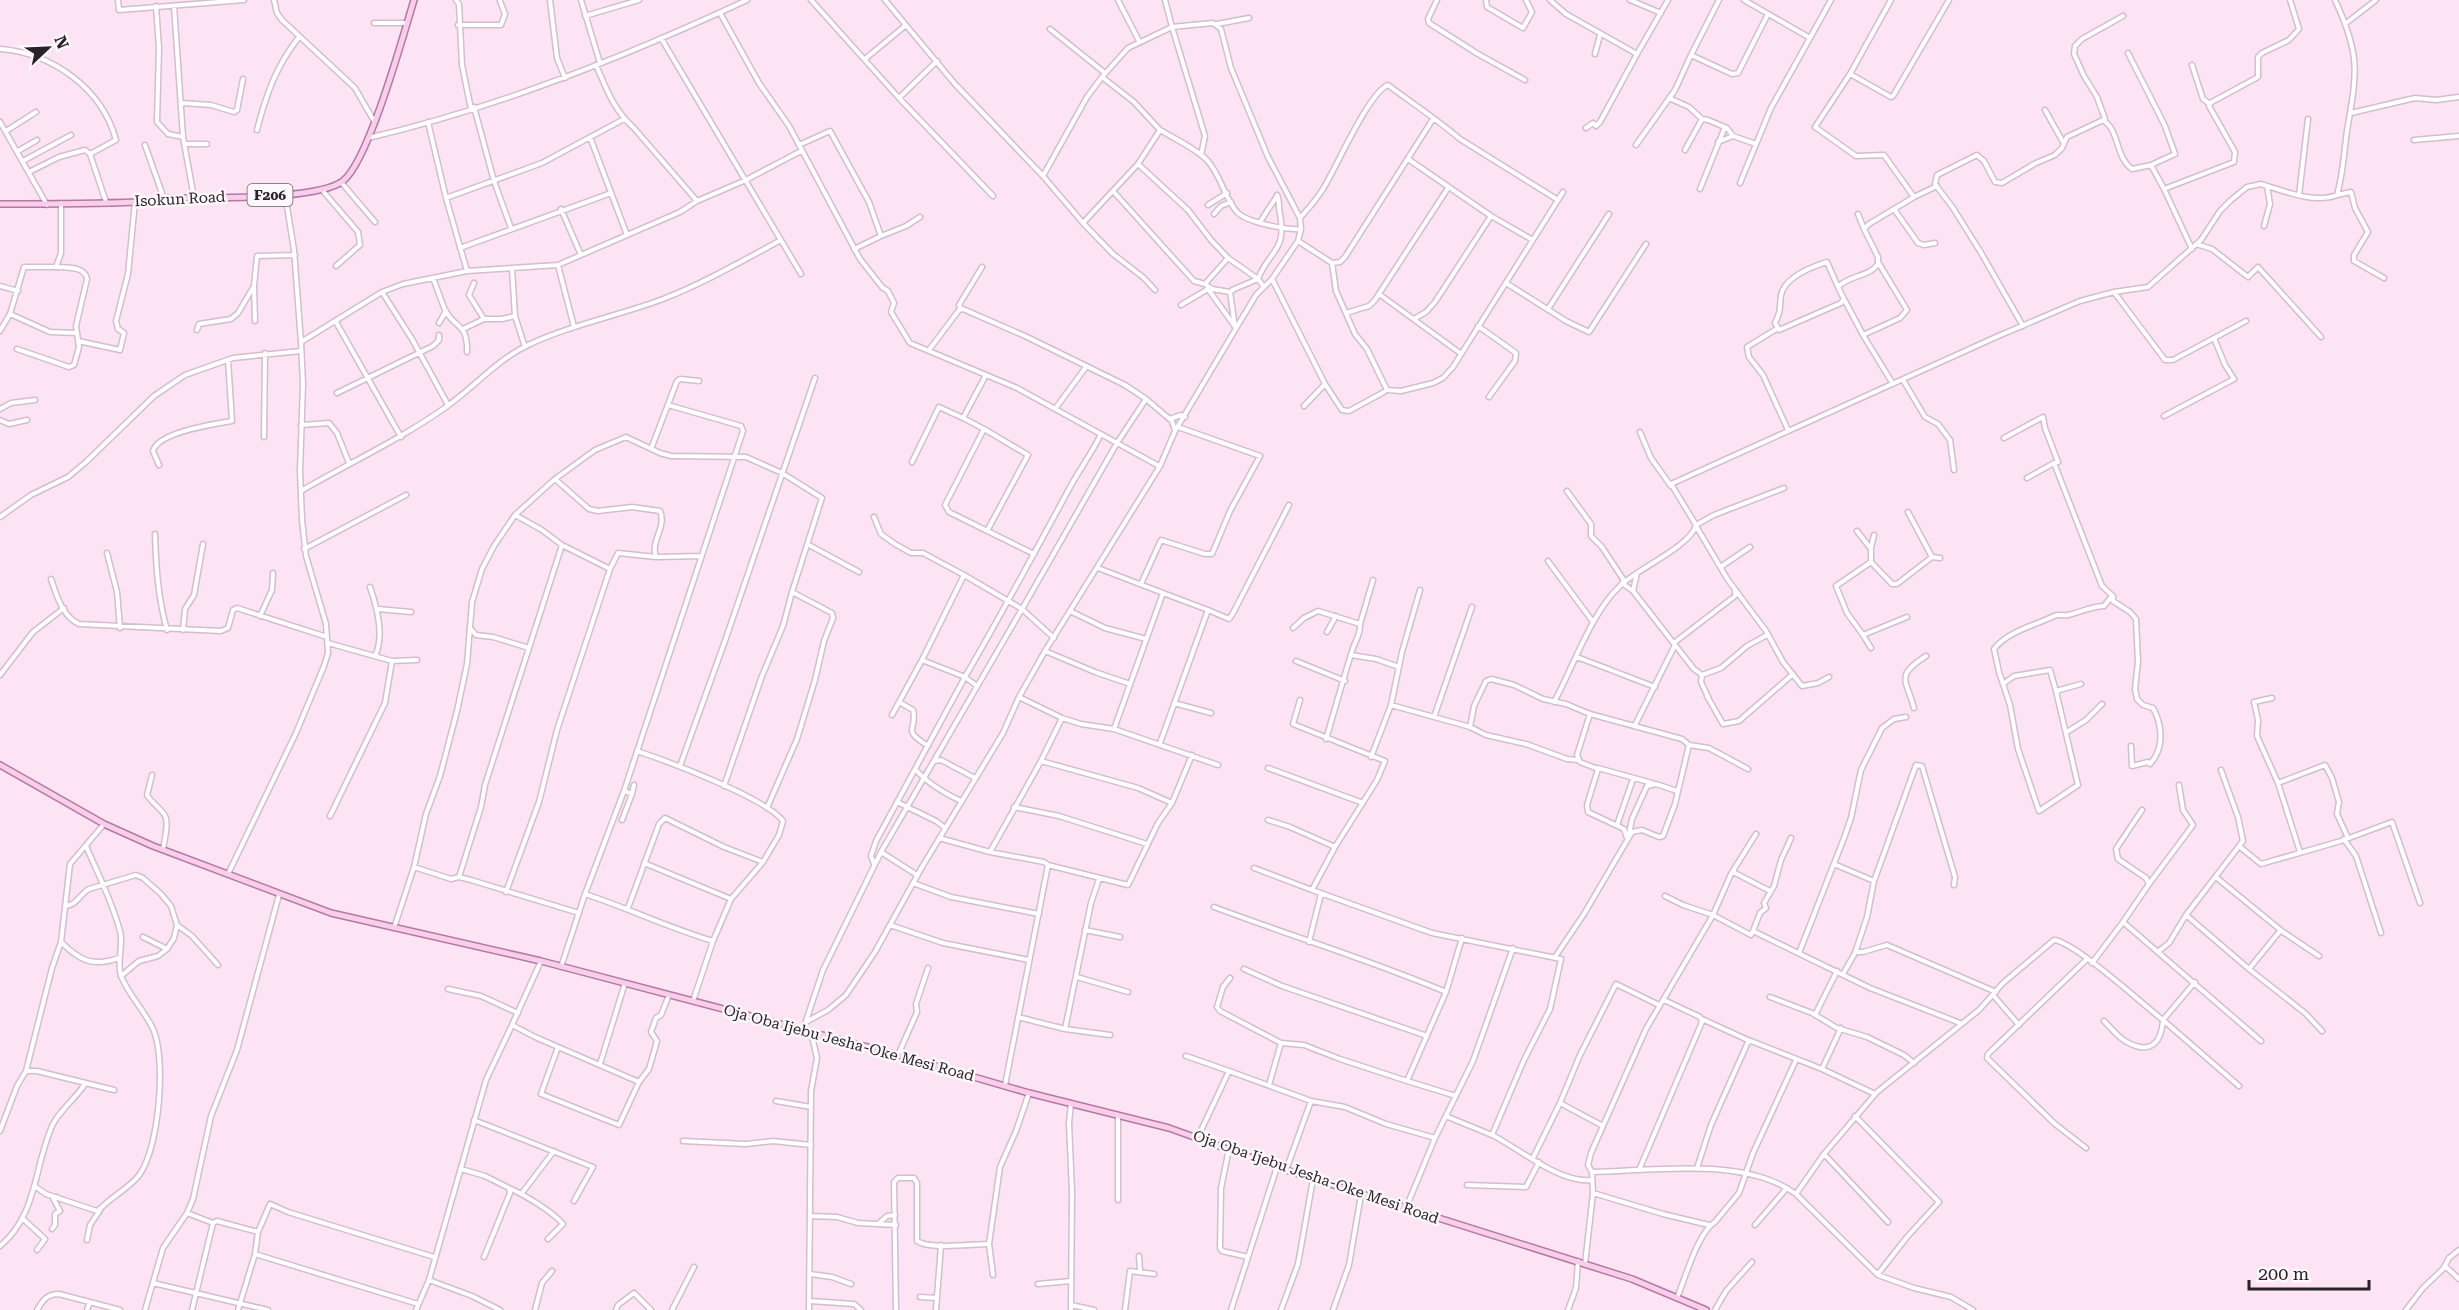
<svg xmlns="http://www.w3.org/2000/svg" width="2459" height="1310" viewBox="0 0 2459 1310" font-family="'Roboto Serif',serif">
<rect width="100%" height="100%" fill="#fce4f4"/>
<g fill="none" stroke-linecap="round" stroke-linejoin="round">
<g stroke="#d4bdcc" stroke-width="7">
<path id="minor" d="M118,0L119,10L244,0
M274,0L277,13L282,20L355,88L374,121
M456,0L459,4L462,65L471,109
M550,0L557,58L565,78
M581,0L600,63
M811,0L899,98L993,196
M885,0L955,84L1043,176L1083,223L1138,164L1160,130L1134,102L1102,77L1128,48L1172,27L1205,136L1201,155
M1118,0L1139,41
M1437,0L1428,19L1429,23L1478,54L1525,80
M1486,0L1487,7L1523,28L1532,12L1526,0
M1550,0L1566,14L1637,54L1668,0
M1630,0L1661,13
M1719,0L1691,55L1732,74L1738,73L1768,14
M1744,0L1810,38L1831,0
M1891,0L1850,74L1815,127L1856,156L1884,155L1914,197L1937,186
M2335,0C2361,56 2357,72 2347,131C2344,152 2343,174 2337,195L2351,192L2355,208L2368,232L2354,255V261L2384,278
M156,6L159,48L157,122L168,134L183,137
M174,6L183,137L194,198
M720,13L759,83L789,126L860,259L882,287L888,291L894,303L891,312L910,343L1017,388L1159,466
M585,16L639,0
M374,23H407
M1217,24L1249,18
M2345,24L2376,0
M458,25H501L505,14L500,1
M1050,29L1105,73
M661,38L801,274
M0,49C52,53 102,88 116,140L90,154
M2128,53L2165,126L2175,154L2151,165
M1595,54L1600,35
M865,59L906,25
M596,65C606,88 614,111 634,128L697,201
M2192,65L2203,99L2210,104
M1850,74L1891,97L1893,96L1949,0
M899,98L937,61
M1669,98L1689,107L1702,119L1708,120L1727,128L1733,136L1756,144
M182,103L211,105L234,112L237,110L243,79
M474,107L494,181L511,228
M2045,110L2063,142
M2351,113L2415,98L2436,100L2459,97
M2105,119L2097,97L2084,76L2074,54L2075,46L2082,39L2123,16
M0,122L47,205
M428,122L446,198L467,271
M1586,128L1593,123L1596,126L1600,122L1637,54
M257,130C266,95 276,66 299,37
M1160,130C1175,139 1195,148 1207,160C1221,175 1226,202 1238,213C1249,223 1287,230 1301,229
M6,131L36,112
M590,137L627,235
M368,138C498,108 627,56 747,0
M2414,140L2459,136
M1718,142L1733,136
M184,144H207
M145,145L164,199
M799,145L830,131L869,202L881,236L854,249
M1636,145L1675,90L1691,55
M1685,150L1702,119
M18,151L37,140
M1408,159L1491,216L1531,239
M23,161L71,135
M29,172L59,157L85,150L90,154L106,202
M1043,176L1087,97L1102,77
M341,182L375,222
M1740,183L1771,108L1810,38
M1700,189L1725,127
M323,191L358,232L360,245L336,266
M1113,191L1194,281L1205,284L1228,258L1211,240L1188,210L1138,164
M2299,195L2308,119
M446,198L542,163L624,119
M1208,205L1227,193
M561,209L581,255
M1894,209L1918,243L1924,245L1935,243
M1214,214L1221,206L1231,202
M1858,214L1864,229
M1300,218C1308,209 1317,199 1323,189C1336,168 1369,92 1388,85C1412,103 1438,120 1460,139L1558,200
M1260,222L1277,196
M1083,223L1113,254L1144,278L1155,290
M2264,226L2270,204L2267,186
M881,236L906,226L920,217
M1298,241L1332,263L1336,291L1355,334L1367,349L1387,390L1401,391L1433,383L1443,378L1453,367L1563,192
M2196,244L2212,249L2248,277L2258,267L2321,337
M460,248L611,193
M2192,249L2164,189L2234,162L2235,152L2209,106L2210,103L2258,77V57L2262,53L2289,40L2299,29L2290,0
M1228,258L1258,279L1232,290
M1332,263L1340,262L1345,257L1433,119
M558,265L574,327
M55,267H24L10,314L50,332L77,333
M512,269L515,316L525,347
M433,278C437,288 441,300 445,310C455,329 468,323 467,352
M1272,279L1325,384L1342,410L1349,411L1384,392
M474,283L469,295L484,319H502L515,316
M1506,283L1566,321L1589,332L1646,244
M1205,284L1212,289L1230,292
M0,286L18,291
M254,287L255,321
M1264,287L1258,279C1269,250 1287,252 1280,214C1278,207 1280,201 1277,195
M1838,287L1827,262C1811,267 1785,277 1781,295C1779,309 1782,308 1775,323L1779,330L1841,303L1844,299L1838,287C1849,275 1869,277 1878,264V257L1864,229L1869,224L1914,197
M1233,290L1230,292L1235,327
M382,292L412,339L448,405
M2114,292L2165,360H2173L2214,338L2225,365L2234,379L2164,416
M1379,294L1460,353
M1844,299L1863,335L1900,318L1907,310L1878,262
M1181,305L1208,289L1236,328
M961,309L959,305L982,267
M1548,309L1609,214
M1346,313L1369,306L1375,300L1448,188
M1414,319L1426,312L1435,302L1491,216
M336,322L401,437
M439,323L446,311
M1478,326L1516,353L1515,361L1489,397
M2023,326L1980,251L1953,208L1935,184L1937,175L1977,155L1984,161L1995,182L2002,183L2036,163L2055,155L2062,148L2067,137L2103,120C2120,131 2115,157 2132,169L2151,165L2164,189
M1778,328L1747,347L1749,357L1763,375L1788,430
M463,329L484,319
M197,330L199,324L231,319L238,313L254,286L257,256L295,255
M0,331L10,314
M1863,335L1893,384
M2214,338L2246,321
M78,341L120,350L124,333L118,329L116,321L128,274L135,202
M301,342L382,292L403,284L467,271L558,265L680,212L697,201L746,180L801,151
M17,349L69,367L74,365L79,347L76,326L87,279C85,266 67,268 56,267L61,253V203
M929,350L959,310L963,309L1025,336L1125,385L1146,399L1117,443L1022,609L1054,638
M986,375L963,418L984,429L945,505L949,512L1034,554
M1903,380L1925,417L1938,424L1950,440L1954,470
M337,393L433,346L439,340V335
M1146,399L1172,421L1175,431
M1304,406L1325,384
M0,409L11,403L35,400
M1055,409L1086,367
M1170,419L1181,415L1185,417
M0,420L9,424L27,420
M301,425L329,423L337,433L349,463
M984,429L1028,455L987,531
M1640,432L1651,458L1671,486
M264,437L265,353
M2004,438L2043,417L2045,428L2058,462L2054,463L2102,586L2113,596V601L2130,612L2136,619L2138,662L2135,689L2137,699L2143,705L2153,708C2163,726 2164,749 2150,764L2148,762L2132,766L2131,746
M651,449L677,381L680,379L699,381
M912,462L939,407L963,418
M159,465L153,451C158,432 215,424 232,421L228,360
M2027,478L2054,463
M555,479L589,509L598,511L632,507L660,511C667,527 650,541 656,557L701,556
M301,491C349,463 401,439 446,407C473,388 496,361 526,346C569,325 618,316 663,299C704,283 742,261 781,240
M1567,491L1591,524V536L1602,547L1625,582
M1908,512L1932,557L1940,558
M515,515L542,530L562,545
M0,517L31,495L68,477L86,462L154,396L185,375L233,358L301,351
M874,517L881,534L895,544L911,553H923L964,575
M1696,525L1714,515L1784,488
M1696,526L1728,580L1766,631L1783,662L1802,686L1818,683L1829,677
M1857,531L1871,549V562
M155,534C156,567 158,598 167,630
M809,545L859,572
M1871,548L1874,535
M304,549L406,495
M107,553L117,592L120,628
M1548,561L1593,622
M1722,566L1750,547
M1098,568L1163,593L1114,729
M610,569L618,553L656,557
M51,579C57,596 62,616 79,624L221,631L228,628L233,610L237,608L327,637
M1622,583L1633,591
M1141,584L1161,540L1205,554H1212L1230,511L1260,456L1178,427
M370,587C377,607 385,636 375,656
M378,609L411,612
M1208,610L1229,619L1232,615L1289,505
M1070,611L1105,628L1146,639
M260,616L272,590L273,573
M470,628L476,635L493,637L529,648
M1293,628L1304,618L1318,611L1360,624
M183,630L185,609L194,595L203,544
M1327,632L1336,616
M1863,635L1847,613L1836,586L1871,562L1892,584H1897L1932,557
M1675,642L1735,596V590
M328,643L392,661
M1675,645L1694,669L1702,675
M1871,648L1863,635L1907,617
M1045,651L1095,672L1130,684
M1351,655L1376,659L1399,667
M1577,657L1655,687
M1296,661L1345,681
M0,675L33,632L64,608
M2003,684L2014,676L2050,670L2056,691L2081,684
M2056,691L2078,785L2039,811L2018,749L2010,705L1999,672L1994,649C2008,631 2036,625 2054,616C2059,614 2064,616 2068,615C2082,612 2088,607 2104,606L2112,596
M1707,696L1723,724L1739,721L1793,674
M1019,697L1062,718L1081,724L1114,729L1218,765
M1708,697L1701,682L1702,675L1721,668L1747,646L1767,635
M2272,698L2254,702L2258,720L2257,736L2278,783L2300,852
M1300,700L1293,724L1385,761L1377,780L1335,847L1312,890L1432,933L1561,959L1550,1009L1524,1060L1492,1135
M899,702L913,710C918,732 900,728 928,746
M1554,702C1574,666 1591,612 1621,585C1637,569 1691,546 1696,525L1671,484L1996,337L2080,301L2114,292L2148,287L2201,240L2220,211L2231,200L2247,187L2261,184C2284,191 2314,204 2337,195
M1174,703L1211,713
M1391,705L1470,727L1486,735L1526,744L1567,759L1578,760
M1914,708C1906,679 1895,676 1926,656
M1590,714L1577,755L1580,762L1598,769L1587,805L1588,812L1624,829L1627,838
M892,715L922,660
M1434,717L1472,607
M1635,725L1675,645L1633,591L1637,573
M1470,727L1474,706L1486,681L1491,679L1514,685L1543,699L1566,704L1590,714L1682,739L1689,745L1675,804L1663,836L1659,837L1642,830L1632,832L1584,914L1555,957
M2067,732L2086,720L2102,704
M1326,739C1335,709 1343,680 1352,651C1355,641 1361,634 1360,624L1373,580
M1160,743L1208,610L1163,593
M1689,745L1709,748L1748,769
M637,751C667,761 766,798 783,821L779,835L763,862L731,899L713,941L693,1001
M1371,757L1391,705L1402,652L1420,590
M934,761L941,760L975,778
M1041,761L1138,788L1172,803
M680,766L726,638L815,378
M1268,768L1363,803
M1598,768L1652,783
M915,769C928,784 944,793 961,801
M152,775L147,795C152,803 159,807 164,814C170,822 164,840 163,850
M2278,783L2325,765L2332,778L2339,802L2337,814L2348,838
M724,786L762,676L783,626L792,592
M624,791L632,794L634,785
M897,802L936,821L945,828
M1014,807L1059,816L1147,844
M330,816L385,703L392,661L417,660
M622,820L632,794
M1268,820L1290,827L1335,847
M104,824L70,864L61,942L52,968L26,1071H37L114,1090
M1617,825L1633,779
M1629,834L1632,819L1647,786L1656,784L1677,791
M939,838L990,852L1044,862L1048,865L1128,885L1158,823L1172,803L1192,755
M2344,839L2356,856L2381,933
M2240,847L2261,864L2341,841L2392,822L2420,903
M881,852L917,875
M990,852L1041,761L1062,718
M644,863L731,899
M874,864L871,856L876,841L965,677L977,686
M1834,864L1874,881
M414,867L451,879L459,877L471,880L579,913
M1254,868L1312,890
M1734,871L1733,872L1770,891
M228,874L296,733L324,666L328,653L326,624L306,556L302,520L300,471L303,384L301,342L294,250L285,194
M459,877L481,807L485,785L562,545L610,569L557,730L539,802L506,892
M2217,878L2283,932L2319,956
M913,883L951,897L1039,914
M2149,884L2193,825L2183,810L2179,785
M585,894C628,908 669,928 713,941
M1665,896L1683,905L1713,915L1731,874L1756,834
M65,906C76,906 80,894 89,889L136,875L143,878L161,894L171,906L177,925L174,938L167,949L158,956L139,961L121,976
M1214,907C1291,936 1370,960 1446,992
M628,908L659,824L665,818L724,847L763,862
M2186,915L2249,969L2305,1013L2322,1031
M2123,922L2149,884L2146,878L2118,859L2116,849L2142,810
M177,925L192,936L218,965
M890,925L943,943L1029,960
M394,928L414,867L426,814L440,776L457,711L467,664L472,602L482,569L494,546L515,515L555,479L595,450L626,437L660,453L671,456L746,457L782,473L822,498L792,592L832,613L833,618L824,641L815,680L797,739L767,808
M1085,930L1120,937
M1753,931L1760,913L1766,908L1764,903L1774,886L1781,860L1791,838
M143,937L167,949
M61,942C80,961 93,967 119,958
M1309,942L1321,894
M2159,951L2169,943L2186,915L2243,841L2238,817L2221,770
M1855,952H1863L1887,945L1996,992
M1799,953L1844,838L1851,818L1861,770L1882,728L1894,719L1906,717
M541,961L512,1025L535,1037L639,1082L649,1069L657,1041L651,1032L656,1018L661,1015L669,995
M2092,963L2123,922L2261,1041
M561,967L585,894L624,791L743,431L741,426L668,405
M1244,969L1282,986L1427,1036
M2249,969L2280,931
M1843,974L1855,953L1867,917L1874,881L1916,765L1922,766L1955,877L1954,885
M1077,977L1128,992
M1230,978L1223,987L1217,1007L1220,1011L1281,1043L1304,1045L1340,1059L1407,1081
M448,989L481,996L518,1013
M1993,995L2019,1025
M1770,997L1812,1013L1837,1028L1867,1037L1904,1055L1914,1063
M1815,1015L1837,971
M1018,1017L1065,1029L1091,903L1099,879
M1702,1019L1750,1041
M806,1021L823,970L881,852L1022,609L964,575L922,660L965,677C1001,615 1035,552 1069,489C1079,470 1092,453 1101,434
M2104,1021C2110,1027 2117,1036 2125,1041C2149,1055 2161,1045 2163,1020L2239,1086
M801,1029L806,1022L828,1010L846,995L875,952L922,867L1003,733L1019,697L1045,651L1160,466L1175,431L1241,320L1256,295L1272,279L1298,241L1301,229L1300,218L1268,157L1231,68L1221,29L1213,23L1172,27L1165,0
M1065,1029L1110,1035
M558,1047L541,1094L619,1125L639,1082
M898,1055L917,1012L916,1004L928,968
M1186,1056L1229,1071
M600,1064L625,983
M1822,1069L1841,1028
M1005,1085L1048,865
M1269,1085L1281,1043
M1456,1096L1407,1081L1446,992L1462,938
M776,1101L811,1107
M1446,1116C1462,1123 1478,1129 1494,1136C1521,1150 1561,1184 1592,1180
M1855,1116L1939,1202L1907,1237L1878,1274
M474,1120L593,1167L574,1201
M1603,1126L1560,1103L1580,1055L1616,984L1659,1005
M0,1131L17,1086L26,1071
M1198,1137L1229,1071L1311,1101L1345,1107L1386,1124L1435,1138
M683,1141L746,1144L773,1141L811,1145
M2086,1148L2055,1124L1987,1058L1988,1054L2087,959
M1229,1149L1221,1188L1220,1248L1222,1251L1248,1257
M1824,1154L1888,1222
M1533,1158L1560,1103
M1697,1168L1711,1125L1748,1042L1751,1041L1822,1069L1875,1094
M461,1169L485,1176L509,1188L510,1193L484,1257
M1286,1170L1311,1101
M1639,1170L1702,1022L1700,1017L1664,1000
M1592,1172C1653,1171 1744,1156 1796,1194L1824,1154L1877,1092L1979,1010L2003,983L2054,940C2075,942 2141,1003 2163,1020L2195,982
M1467,1185L1526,1187L1539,1162
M36,1187L46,1194L97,1211L102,1207C113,1196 132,1186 140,1174C159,1146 166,1063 154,1031C146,1012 129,996 121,976C116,961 124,946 120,931C112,901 98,874 86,846
M509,1188C525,1195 553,1212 563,1224L548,1239
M522,1193L554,1151
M1593,1193L1663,1214L1709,1225
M1796,1194L1878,1275L1914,1288L1951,1297L1973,1310
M1118,1200V1115
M1406,1208L1435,1138L1473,1061L1513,948
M187,1213L213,1223
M810,1216L837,1217L858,1223L896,1225
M22,1218L45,1239L37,1250
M878,1224L887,1216L895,1215
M1755,1225L1786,1189
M52,1229L55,1225V1214L60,1211L53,1198L57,1197
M87,1240L90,1225L100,1210
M0,1246C38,1215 34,1164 53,1124C60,1110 76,1098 85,1084
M255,1254L418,1304
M1139,1256L1140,1271
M1585,1264L1593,1193L1592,1172L1588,1165L1591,1153L1646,1029L1713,915L1751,935L1753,931L1870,988L1960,1023
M2445,1266L2459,1279
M810,1274L832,1277L851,1284
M993,1275L989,1244L1000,1167L1016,1131L1029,1093
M429,1280L472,1296L500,1310
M153,1283L268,1310
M1038,1284L1071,1281
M920,1297L937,1298
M1677,1298C1685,1279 1698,1232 1715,1222L1739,1193L1753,1153L1796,1060
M810,1301L854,1304L861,1310
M1071,1305L1094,1310
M37,1310C43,1300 47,1294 59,1294L120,1310
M87,1310L90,1302
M145,1310L163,1248L187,1213L193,1199L211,1116L237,1050L279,895
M192,1310L213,1223L217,1221L258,1232
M238,1310L255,1254L258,1232L270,1204L288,1212L434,1257
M416,1310L429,1280L486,1080L512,1025
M535,1310L542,1283L552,1271
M616,1310L618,1305L634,1293L651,1310
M672,1310L694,1267
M809,1310L811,1091L817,1058L811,1032
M896,1310L894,1182L898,1178H914L917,1183V1241C930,1250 972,1244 989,1244
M936,1310L941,1245
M1071,1310L1072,1191L1069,1123L1071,1103
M1125,1310L1130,1271L1154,1274
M1231,1310L1277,1167
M1281,1310L1298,1264L1313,1179
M1333,1310L1349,1265L1361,1195
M1568,1310L1576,1288L1578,1261
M1715,1310L1726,1291L1752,1262
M2406,1310L2423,1288L2443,1269L2449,1258L2459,1250"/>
</g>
<g stroke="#b07ba0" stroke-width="8">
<path id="major" d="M0,204C45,204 91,204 136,202C151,201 166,198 182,198C216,197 318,200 343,181C369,160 403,36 414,0
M0,765L104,824L153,846L331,913L541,961L898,1055L1029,1093L1169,1128L1286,1170L1632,1279L1706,1310"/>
</g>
<use href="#minor" stroke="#fff" stroke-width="4"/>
<use href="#major" stroke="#fbcdec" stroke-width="5"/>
</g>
<g text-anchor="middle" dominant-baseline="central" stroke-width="5" stroke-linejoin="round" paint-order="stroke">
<rect fill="#fdf8fb" stroke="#6a6267" stroke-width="1.5" x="247.5" y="184" width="45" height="22" rx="4.5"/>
<g font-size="14" font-weight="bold" fill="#2b2228">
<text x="270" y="195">F206</text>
</g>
<g font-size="15" fill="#2b2228" stroke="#fdf8fb">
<text transform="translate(180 199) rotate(-3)">Isokun Road</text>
<text transform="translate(849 1043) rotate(15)">Oja Oba Ijebu Jesha-Oke Mesi Road</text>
<text transform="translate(1316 1177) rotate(19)">Oja Oba Ijebu Jesha-Oke Mesi Road</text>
</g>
</g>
<g transform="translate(48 48) rotate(67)" stroke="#fdf8fb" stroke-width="4.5" paint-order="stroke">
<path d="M0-4.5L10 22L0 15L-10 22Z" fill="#2b2228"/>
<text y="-9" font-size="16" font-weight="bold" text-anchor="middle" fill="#2b2228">N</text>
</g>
<path d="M2249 1280v9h120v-9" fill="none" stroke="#2b2228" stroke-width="3"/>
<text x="2258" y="1280" font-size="18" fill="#2b2228" stroke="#fdf8fb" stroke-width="4.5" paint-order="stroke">200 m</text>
</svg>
